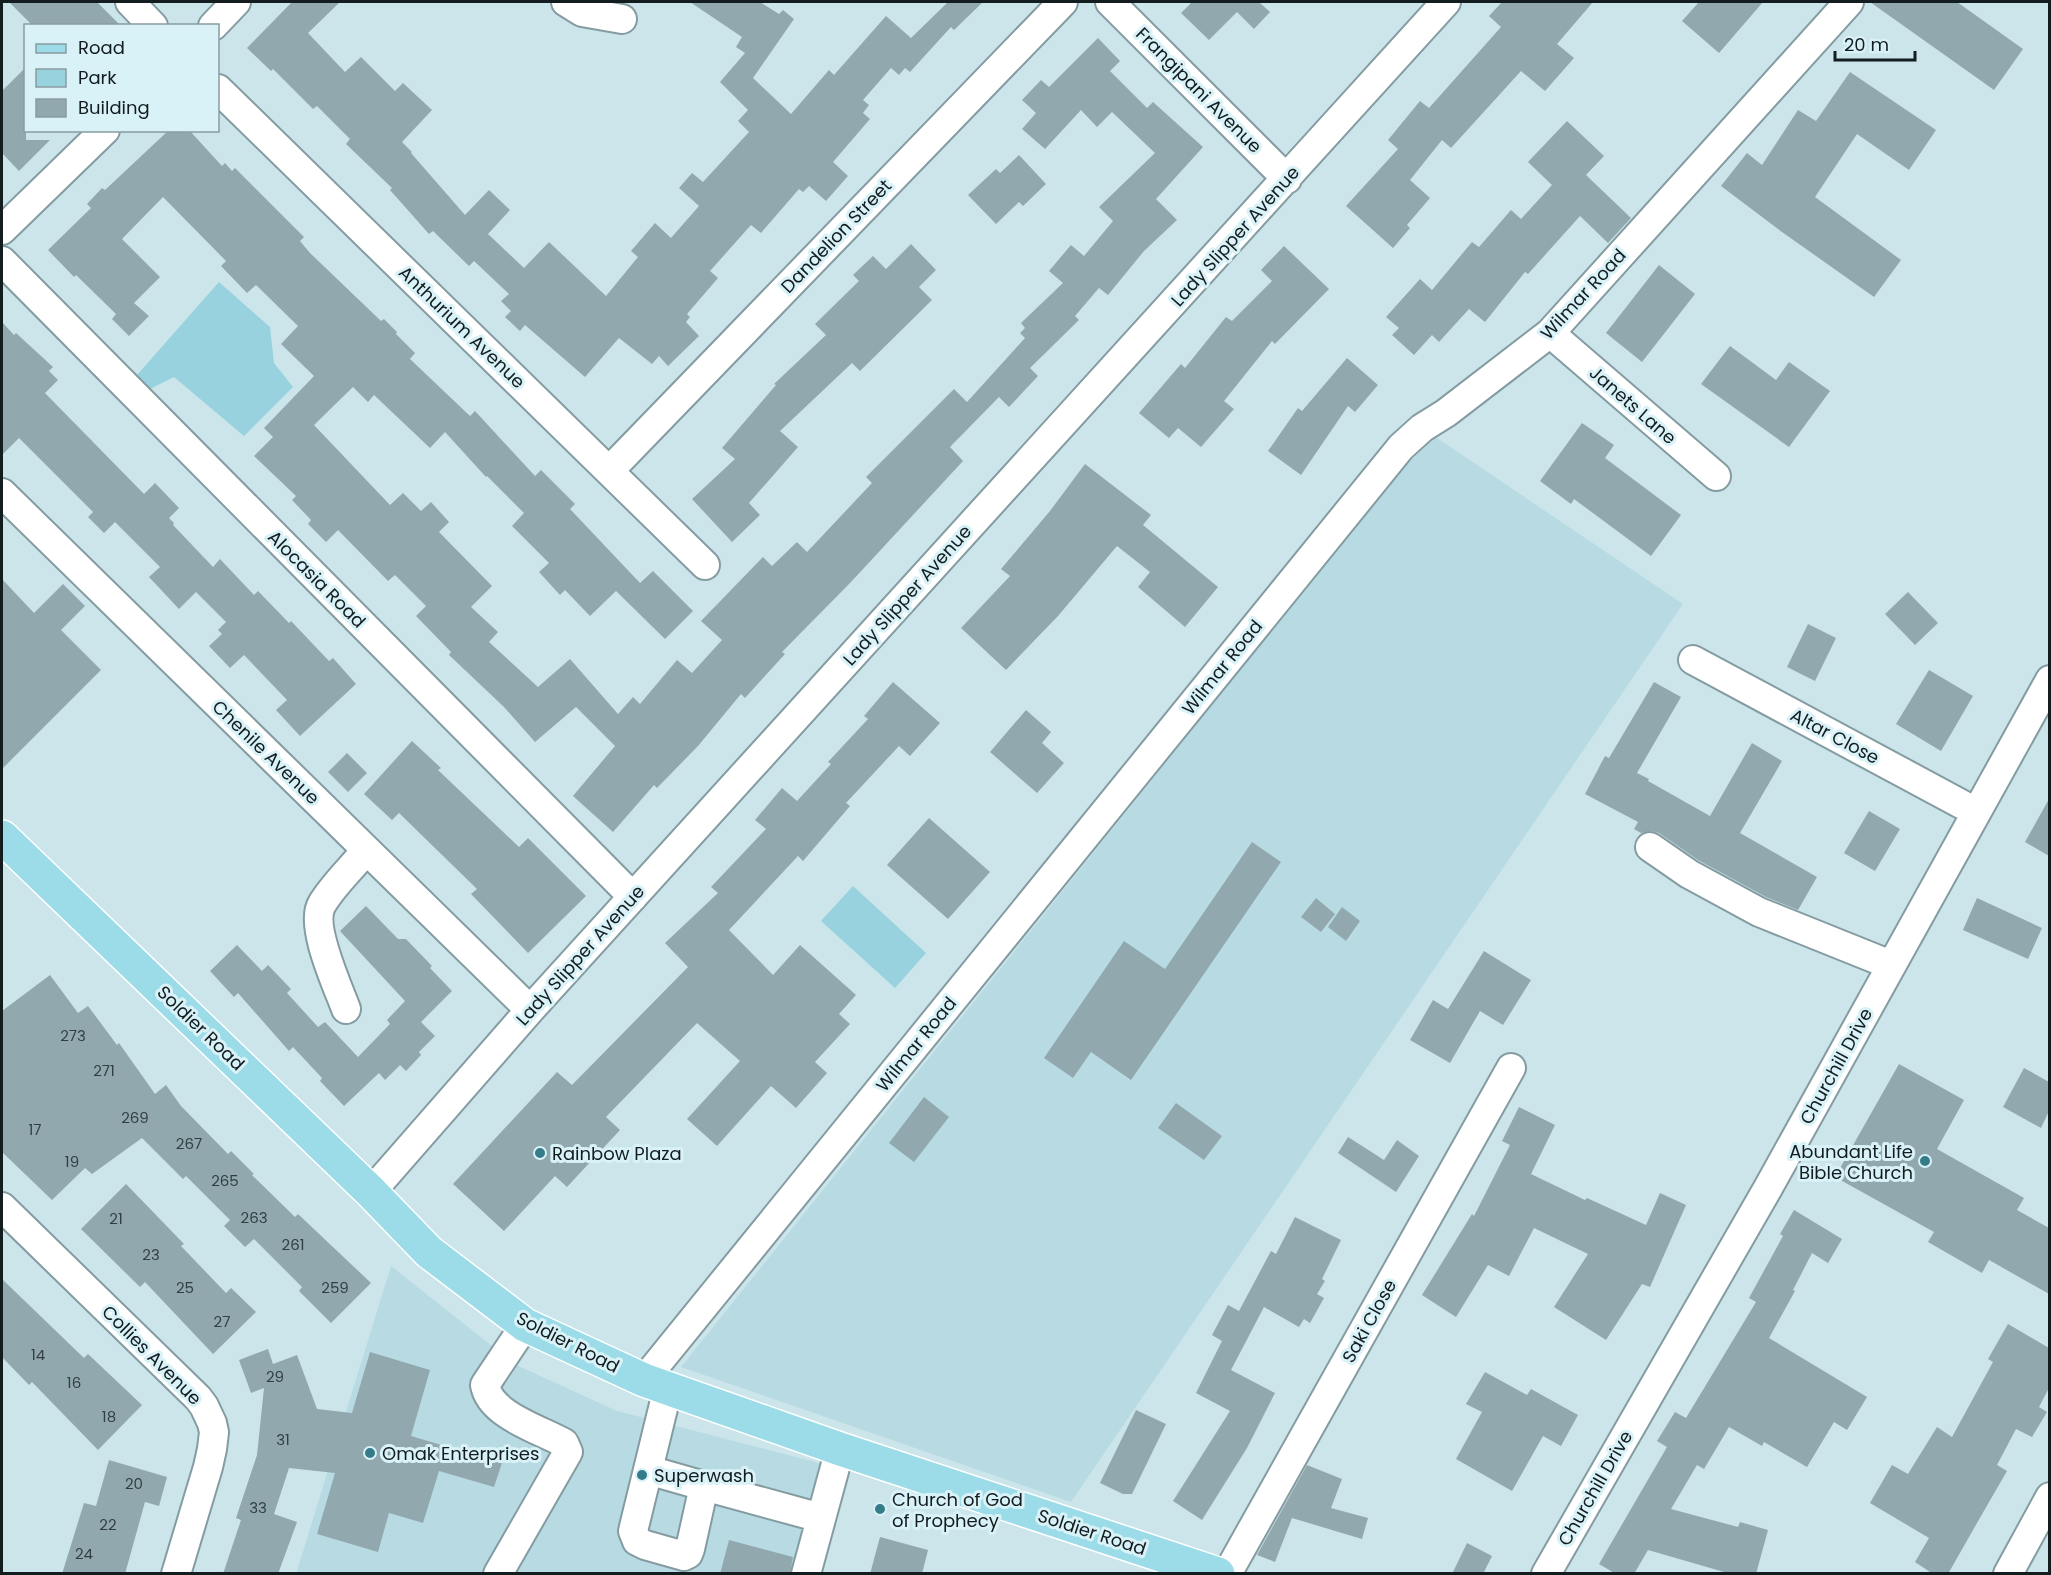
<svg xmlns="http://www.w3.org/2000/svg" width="2051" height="1575" viewBox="0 0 2051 1575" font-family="Poppins,sans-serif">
<rect width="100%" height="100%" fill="#cbe5ea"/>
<path fill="#b8dbe3" d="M1434,436L1683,604L1071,1502L681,1367L1393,479Z
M391,1266L516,1365L617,1411L846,1470L820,1573L296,1574Z"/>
<path fill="#98d2de" d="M219,282L270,327L274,363L293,387L244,436L174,377L148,390L137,375Z
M853,886L926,953L895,988L821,921Z"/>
<path fill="#91a9ae" d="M9,2H97L121,26H33Z
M292,2H340L308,33L345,72L361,57L395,91L403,83L432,110L402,142L412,152L411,153L465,215L489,190L510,210L488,234L524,268L549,242L606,296L638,257L631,251L655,223L671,238L699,206L679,188L692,173L703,182L749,132L738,121L748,110L720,82L745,53L736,47L742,37L690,2H760L779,14L783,10L794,19L753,78L791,114L829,70L834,75L886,16L911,38L948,2H983L954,30L951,27L910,72L905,68L899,75L891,68L863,100L869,105L863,113L870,119L833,162L848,176L826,201L809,186L803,192L799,189L761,233L751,225L710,271L718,278L687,314L690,317L686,322L699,336L668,366L659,356L652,364L619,338L585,377L525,325L520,331L505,317L511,311L501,301L509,294L474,261L469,266L433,231L429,234L390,190L392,188L346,144L350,139L317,106L313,109L273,69L271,71L247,48Z
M1192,2H1259L1270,12L1254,29L1237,12L1209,40L1181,13Z
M1502,2H1593L1557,44L1574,58L1545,91L1521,71L1451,148L1442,140L1410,180L1430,198L1407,225L1410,228L1393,248L1346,206L1398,149L1388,140L1420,101L1429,108L1501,27L1489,16Z
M1699,2H1763L1719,53L1682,21Z
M1870,2H1957L2023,49L1994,90Z
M1098,38L1120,61L1110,71L1147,108L1153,102L1203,147L1156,199L1177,220L1144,251L1108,295L1099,288L1075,316L1079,320L1030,368L1038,376L1009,407L999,397L950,447L963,461L851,582L782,652L785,654L745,698L741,694L698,746L657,788L654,785L613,832L573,796L615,746L576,707L535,742L504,707L449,655L451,652L416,616L426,606L395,575L388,581L338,530L326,542L308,524L311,520L292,500L296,496L254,456L273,437L264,428L314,376L281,344L298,326L256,285L247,293L221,266L226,261L163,197L122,239L160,277L134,303L149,316L129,336L112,319L116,314L76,275L74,277L48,250L91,208L87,204L102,188L105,190L169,130H189L222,166L225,163L232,171L235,168L304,237L300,241L310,253L381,321L384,319L397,332L396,334L415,353L410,359L470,416L475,411L535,476L541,470L575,504L570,509L640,583L653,571L693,611L665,639L616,591L590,616L565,590L560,595L539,572L549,563L512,526L524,513L487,476L486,477L445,432L430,448L374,395L368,402L353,387L314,425L390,505L403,493L421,511L431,502L449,522L439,532L492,586L471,607L498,632L489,642L538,687L570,659L618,714L633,697L640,704L677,660L692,673L722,640L701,621L763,557L772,566L797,542L807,552L872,483L866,477L954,389L967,402L1025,338L1020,333L1025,328L1021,323L1063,283L1049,271L1071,245L1084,256L1113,221L1099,207L1155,153L1112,112L1097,127L1081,110L1045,149L1022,129L1036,113L1022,100L1041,80L1049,87Z
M26,67V140H50L19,171L2,153V91Z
M1850,72L1936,130L1909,170L1857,134L1815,197L1901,260L1874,297L1782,232L1721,186L1747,153L1762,165L1798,110L1816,121Z
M1567,121L1604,156L1586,175L1631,218L1608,243L1580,216L1528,274L1525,272L1485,322L1469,309L1439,342L1432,335L1414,355L1392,335L1399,328L1386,317L1420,279L1432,290L1472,242L1479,247L1511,210L1521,219L1552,185L1528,162Z
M1019,155L1046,184L1023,206L1019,202L996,224L968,195L996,169L1000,173Z
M911,244L936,270L919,287L932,300L860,371L852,363L780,431L798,447L749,503L760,515L732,542L692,499L735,459L722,448L776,385L774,384L826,335L815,324L859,281L853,275L873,256L886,269Z
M1284,246L1329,289L1275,344L1272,341L1224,401L1234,409L1201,447L1178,428L1169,438L1139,413L1181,364L1185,368L1226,317L1232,321L1272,281L1261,270Z
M1659,265L1695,294L1642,362L1606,333Z
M2,322L14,335L16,333L53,367L49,371L58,380L45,393L144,494L155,483L179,508L169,518L174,523L173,525L213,567L220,559L254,595L258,591L289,623L291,621L329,661L333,658L356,684L300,736L276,710L287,700L244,655L230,668L209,646L222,634L218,630L226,622L196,592L179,609L149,577L160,567L115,522L104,533L88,517L93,512L19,438L2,455Z
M1730,346L1776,380L1789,362L1830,391L1789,447L1701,384Z
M1347,358L1378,385L1355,412L1348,406L1301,475L1268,451L1298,408L1302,411Z
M1582,423L1614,445L1605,458L1681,515L1651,556L1574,499L1571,504L1540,481Z
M1085,464L1151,515L1143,525L1218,587L1185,627L1138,587L1150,572L1117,546L1058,616L1006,670L961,628L1010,576L1001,569L1050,511Z
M2,579L34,613L63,584L85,606L61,630L101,670L2,769Z
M1908,592L1938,623L1915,645L1885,614Z
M1808,624L1836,638L1815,681L1787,667Z
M1929,670L1973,696L1941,751L1896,724Z
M893,682L940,723L910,756L899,746L846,803L850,806L803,861L798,856L729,930L773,975L800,945L856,995L839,1014L850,1024L815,1062L827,1073L796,1108L771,1086L717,1146L687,1119L740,1061L697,1023L606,1117L620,1130L567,1187L555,1176L504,1231L453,1184L557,1072L572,1085L688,967L665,943L718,893L711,887L766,829L755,820L782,788L797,801L831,764L828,762L868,719L864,716Z
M1654,682L1681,697L1637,773L1649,779L1648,781L1710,816L1752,743L1782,761L1740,833L1817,877L1798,910L1766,897L1698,860L1659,833L1651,831L1641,833L1634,829L1638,822L1585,794L1605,756L1609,758Z
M1026,710L1051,732L1042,743L1064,763L1037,793L990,752Z
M412,741L441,768L438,770L519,847L528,838L586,896L528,953L471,894L477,889L399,813L392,820L364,794Z
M347,753L367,773L348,792L328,772Z
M2049,799V856L2025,842Z
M1869,811L1900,829L1875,871L1844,853Z
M929,818L990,872L948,919L887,865Z
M1252,842L1281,862L1131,1080L1091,1052L1073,1078L1044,1058L1124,941L1165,969Z
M1316,898L1335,914L1321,932L1301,917Z
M1977,898L2042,928L2028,959L1963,930Z
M366,906L398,939H406L432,966L430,968L452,991L421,1022L435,1036L419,1052L421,1055L406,1071L400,1065L385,1080L379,1073L344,1106L320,1081L322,1078L293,1047L289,1051L238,993L234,997L210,971L237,945L262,971L268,965L291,989L287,993L318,1027L325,1022L358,1057L390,1024L387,1020L405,1001L340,931Z
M1342,907L1360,921L1346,941L1328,927Z
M1484,951L1531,980L1503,1025L1480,1011L1450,1063L1410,1040L1433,1000L1448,1009Z
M50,975L78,1013L88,1006L117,1045L119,1043L155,1094L166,1085L181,1106L228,1154L231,1151L254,1174L252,1175L295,1217L298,1214L371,1283L331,1323L299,1291L302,1287L254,1239L245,1247L224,1226L230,1220L186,1176L183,1179L142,1138L92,1174L85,1168L52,1200L2,1152V1011Z
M1899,1064L1964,1100L1937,1149L2024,1198L2017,1210L2049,1228V1294L1989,1260L1982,1273L1928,1242L1934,1232L1835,1177Z
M2024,1068L2049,1082V1111L2041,1128L2003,1107Z
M924,1097L949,1117L914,1162L889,1143Z
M1176,1103L1222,1136L1204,1160L1158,1128Z
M1519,1107L1555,1125L1531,1174L1585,1200L1587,1198L1646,1225L1660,1193L1686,1205L1650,1287L1642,1284L1606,1340L1554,1307L1588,1254L1534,1228L1509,1276L1488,1265L1456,1317L1422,1295L1472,1214L1474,1216L1510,1145L1502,1141Z
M1348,1137L1384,1160L1397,1140L1419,1156L1396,1192L1338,1153Z
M126,1184L184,1244L181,1246L226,1293L231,1288L256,1312L213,1354L145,1282L140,1287L81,1229Z
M1794,1210L1842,1239L1828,1263L1812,1253L1793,1290L1795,1291L1769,1338L1867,1397L1847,1430L1834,1422L1807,1467L1764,1442L1762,1446L1729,1427L1704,1469L1697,1465L1671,1509L1738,1527L1740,1522L1768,1530L1756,1574H1731L1648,1550L1634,1574H1616L1599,1564L1667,1447L1657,1441L1675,1412L1686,1418L1756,1302L1749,1298L1783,1236L1780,1234Z
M1295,1217L1341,1240L1322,1279L1325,1281L1317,1294L1324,1298L1310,1323L1304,1319L1299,1327L1264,1307L1231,1370L1275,1393L1247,1448L1202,1520L1173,1501L1230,1411L1196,1393L1222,1341L1212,1335L1228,1305L1239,1311L1271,1251L1276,1254Z
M2,1279L84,1358L88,1354L142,1405L98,1450L32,1382L29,1385L2,1357Z
M2008,1324L2049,1348V1388L2039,1407L2047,1412L2032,1437L2016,1429L1997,1465L2007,1471L1981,1516L1948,1574H1933L1915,1562L1929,1538L1870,1503L1892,1465L1908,1474L1937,1427L1952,1437L1993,1362L1988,1359Z
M268,1349L273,1364L297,1355L317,1409L352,1413L370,1352L430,1370L411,1436L502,1463L494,1487L439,1471L423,1523L389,1513L378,1552L317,1534L335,1473L289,1468L274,1514L297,1522L278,1574H223L241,1520L236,1518L257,1455L264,1388L251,1393L239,1360Z
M1485,1372L1527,1395L1531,1389L1578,1415L1561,1446L1543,1436L1512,1491L1456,1459L1482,1412L1466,1404Z
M1136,1410L1166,1424L1132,1494H1123L1100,1483Z
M109,1460L167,1477L159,1506L145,1502L125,1574H62L84,1503L96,1506Z
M1307,1465L1342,1479L1331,1508L1368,1518L1362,1539L1292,1518L1275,1562L1257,1555Z
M880,1537L928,1550L922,1574H870Z
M729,1540L793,1557L790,1574H720Z
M1467,1543L1492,1556L1483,1574H1452Z"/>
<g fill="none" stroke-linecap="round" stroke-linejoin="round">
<g stroke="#849ca1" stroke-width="32">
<path id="minor" d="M130,2L153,26
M566,2L582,12L622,19
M1110,2L1287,179
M213,26L236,2
M218,89L705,565
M2,230L105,130
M2,261L633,897
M1550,333L1716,476
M609,471L1063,2
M2,493L530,1010
M1693,660L1976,812
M1650,847L1689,874L1759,912L1891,965
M346,1009C338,987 309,925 322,904C333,885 353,867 366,850
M371,1192L530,1010L1446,2
M2,1207L198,1398L204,1406L212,1423L214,1432L212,1449L208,1467L176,1574
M644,1380L1401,447L1422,428L1446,413L1550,333L1849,2
M648,1470L704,1486L690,1549L688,1554L684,1556L645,1545L637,1541L633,1531L668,1388
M704,1486L821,1518
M498,1574L568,1452L564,1443C539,1429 490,1415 485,1385L525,1325
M806,1574L840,1449
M1227,1574L1511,1068
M1546,1574L1768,1188L2050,680
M2008,1574L2050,1497"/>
</g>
<g stroke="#fff" stroke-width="36">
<path id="major" d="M2,837L371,1192L429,1252L525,1325L644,1380L840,1449L1218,1574"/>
</g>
<use href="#minor" stroke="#fff" stroke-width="28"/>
<use href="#major" stroke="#9bdce8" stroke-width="33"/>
</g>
<g fill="#367b89" stroke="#d8f2f8" stroke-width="2">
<circle cx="540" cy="1153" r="6"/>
<circle cx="1925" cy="1161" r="6"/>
<circle cx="370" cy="1453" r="6"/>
<circle cx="642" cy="1475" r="6"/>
<circle cx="880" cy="1509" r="6"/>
</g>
<g text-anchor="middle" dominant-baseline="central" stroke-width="6" stroke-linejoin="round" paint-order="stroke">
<g font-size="15" fill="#323f42">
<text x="73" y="1035">273</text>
<text x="104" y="1070">271</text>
<text x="135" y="1117">269</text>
<text x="35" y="1129">17</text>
<text x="189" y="1143">267</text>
<text x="72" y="1161">19</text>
<text x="225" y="1180">265</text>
<text x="254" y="1217">263</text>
<text x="116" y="1218">21</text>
<text x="293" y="1244">261</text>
<text x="151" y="1254">23</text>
<text x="185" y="1287">25</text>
<text x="335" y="1287">259</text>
<text x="222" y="1321">27</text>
<text x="38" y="1354">14</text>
<text x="275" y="1376">29</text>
<text x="74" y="1382">16</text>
<text x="109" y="1416">18</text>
<text x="283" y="1439">31</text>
<text x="134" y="1483">20</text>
<text x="258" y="1507">33</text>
<text x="108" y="1524">22</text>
<text x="84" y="1553">24</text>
</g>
<g font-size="18" fill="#131c1e" stroke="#d8f2f8">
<text transform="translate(1199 90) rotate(45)">Frangipani Avenue</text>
<text transform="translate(836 236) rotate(-46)">Dandelion Street</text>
<text transform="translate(1235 236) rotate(-48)">Lady Slipper Avenue</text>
<text transform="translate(1583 294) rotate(-47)">Wilmar Road</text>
<text transform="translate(462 327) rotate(44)">Anthurium Avenue</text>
<text transform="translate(1633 405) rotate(41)">Janets Lane</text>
<text transform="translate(317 579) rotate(45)">Alocasia Road</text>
<text transform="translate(907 595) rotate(-48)">Lady Slipper Avenue</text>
<text transform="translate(1222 667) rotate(-51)">Wilmar Road</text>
<text transform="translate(1835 736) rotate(28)">Altar Close</text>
<text transform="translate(266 752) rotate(44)">Chenile Avenue</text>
<text transform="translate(580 955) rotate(-48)">Lady Slipper Avenue</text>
<text transform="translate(201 1028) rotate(44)">Soldier Road</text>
<text transform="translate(916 1044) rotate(-51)">Wilmar Road</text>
<text transform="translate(1836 1066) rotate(-61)">Churchill Drive</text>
<text transform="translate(1369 1321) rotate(-61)">Saki Close</text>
<text transform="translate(568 1342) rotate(27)">Soldier Road</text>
<text transform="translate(152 1355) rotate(45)">Collies Avenue</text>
<text transform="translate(1595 1488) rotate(-60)">Churchill Drive</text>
<text transform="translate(1092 1532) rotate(18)">Soldier Road</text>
</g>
<g font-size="18" fill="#131c1e" stroke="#d8f2f8" text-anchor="start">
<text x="1913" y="1151" text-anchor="end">Abundant Life<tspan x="1913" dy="21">Bible Church</tspan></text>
<text x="552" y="1153">Rainbow Plaza</text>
<text x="382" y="1453">Omak Enterprises</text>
<text x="654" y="1475">Superwash</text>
<text x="892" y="1499">Church of God<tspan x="892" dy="21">of Prophecy</tspan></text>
</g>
</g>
<rect width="2051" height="1575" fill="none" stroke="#131c1e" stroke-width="6"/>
<rect x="24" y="24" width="195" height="108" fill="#d8f2f8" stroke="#899ca1" stroke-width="1.5"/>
<rect x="36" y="44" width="30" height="9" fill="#9bdce8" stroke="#899ca1" stroke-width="1.5"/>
<text x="78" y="54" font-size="18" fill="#131c1e">Road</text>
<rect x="36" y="69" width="30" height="18" fill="#98d2de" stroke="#899ca1" stroke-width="1.5"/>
<text x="78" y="84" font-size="18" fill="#131c1e">Park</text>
<rect x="36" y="99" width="30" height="18" fill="#91a9ae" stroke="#899ca1" stroke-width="1.5"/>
<text x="78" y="114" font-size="18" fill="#131c1e">Building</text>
<path d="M1835 51v9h80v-9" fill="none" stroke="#131c1e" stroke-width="3"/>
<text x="1844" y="51" font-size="18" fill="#131c1e" stroke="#d8f2f8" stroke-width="4.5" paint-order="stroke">20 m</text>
</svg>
